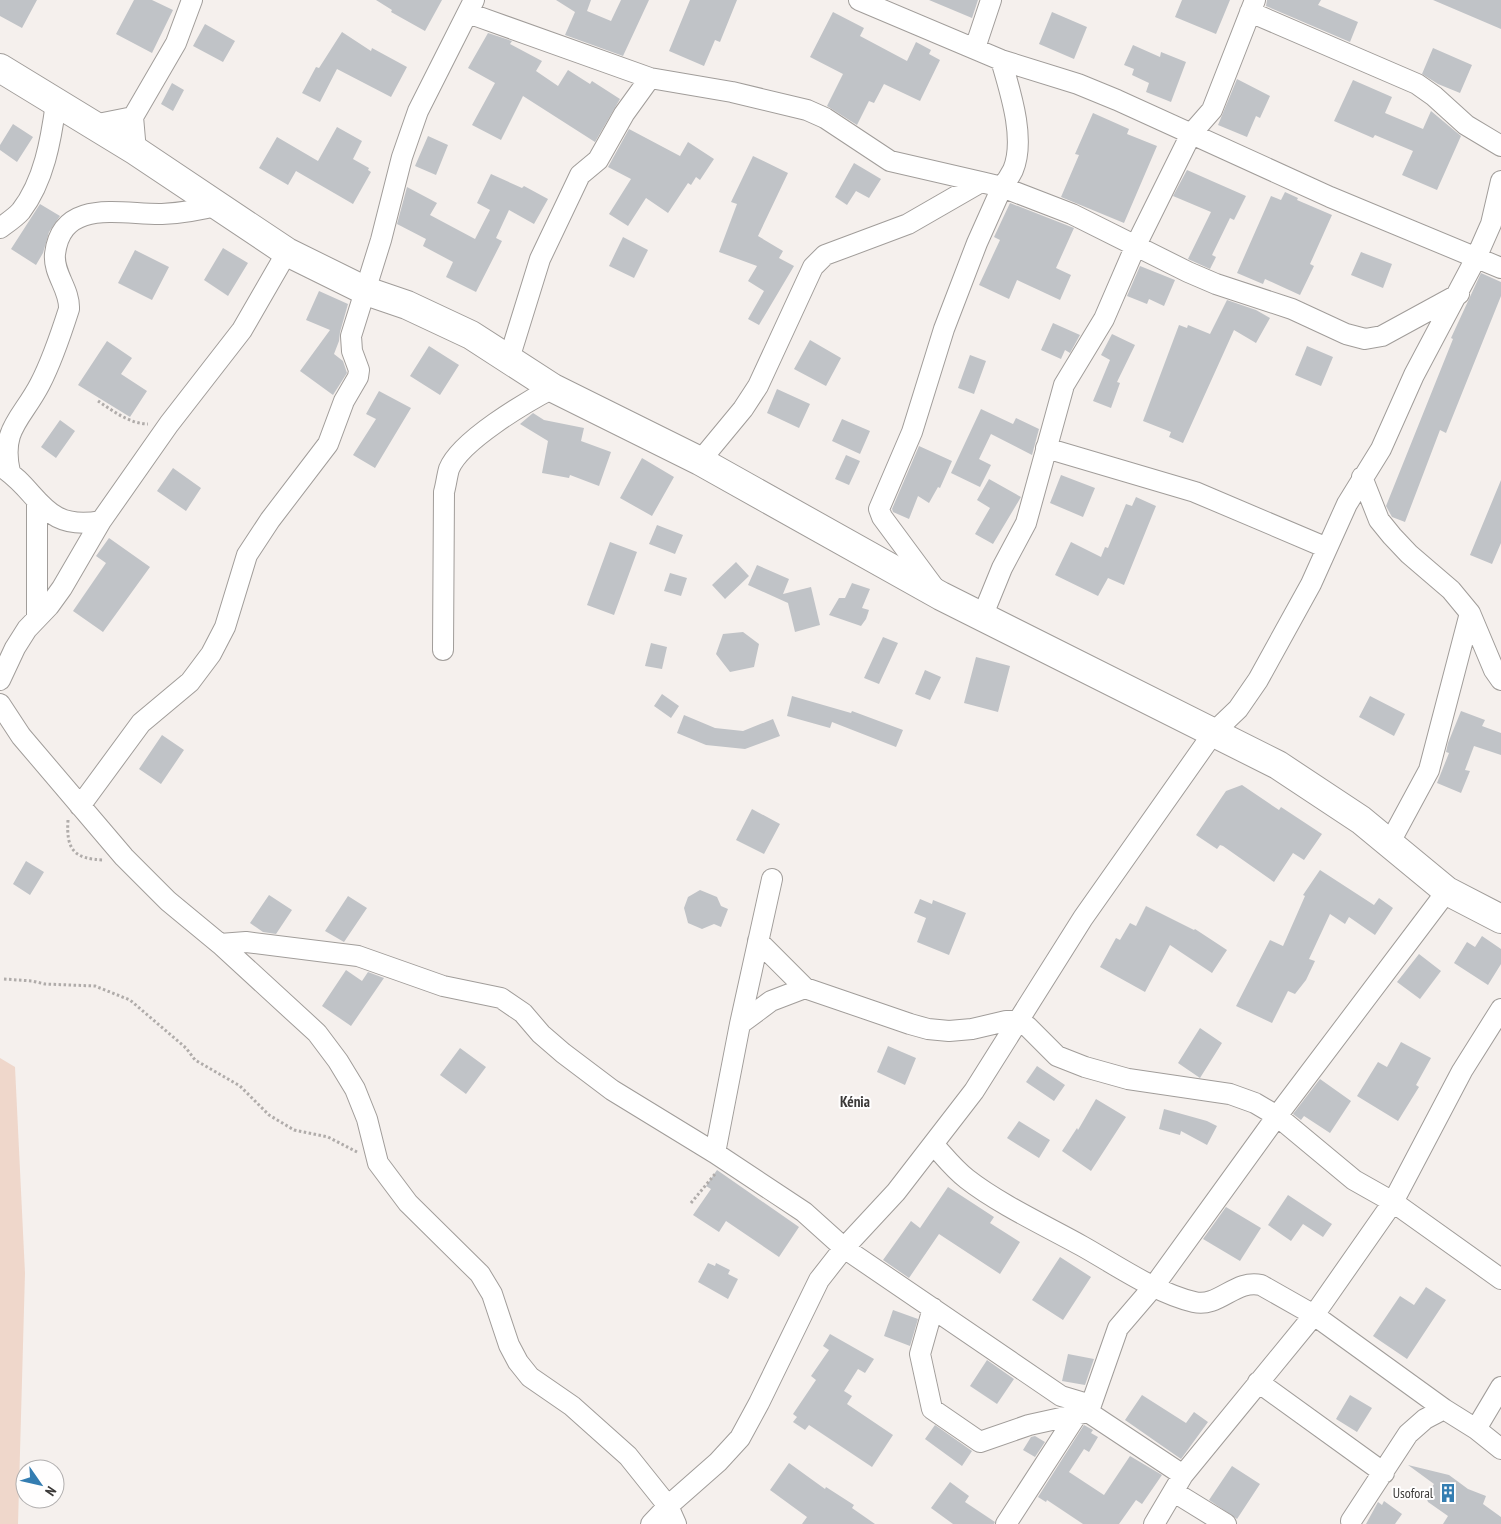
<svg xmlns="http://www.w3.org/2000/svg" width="1501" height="1524" viewBox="0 0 1501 1524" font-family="'PT Sans Narrow',sans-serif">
<rect width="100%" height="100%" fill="#f5f0ed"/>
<path fill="#efd7cb" d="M0,1058L15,1067L25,1273L18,1524H0Z"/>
<path fill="#c0c3c7" d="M0,0H37L22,28L0,16Z
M134,0H152L173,10L152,53L116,34Z
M376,0H442L425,31L391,12L392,10Z
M556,0H591L587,11L611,21L621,0H649L623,56L565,35L575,12Z
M690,0H737L720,42L715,40L704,66L669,51Z
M929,0H978L972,18Z
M1182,0H1230L1216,34L1175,17Z
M1267,0H1321L1318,5L1358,22L1350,42L1266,6Z
M1433,0H1501V29Z
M833,12L864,28L860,36L907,61L916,42L931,50L929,54L940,60L920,101L884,84L874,103L869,101L857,125L827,106L843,74L810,57Z
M1052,12L1087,27L1074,59L1039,44Z
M205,24L235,41L223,62L193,46Z
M342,32L371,51L372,48L407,67L391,97L337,69L320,102L302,93L316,67L319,68Z
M488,33L512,41L510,44L542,61L536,71L558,86L568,70L590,84L592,81L620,99L595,142L523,96L501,140L472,125L495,83L468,68Z
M1133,45L1160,57L1161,52L1186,62L1171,102L1146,92L1149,83L1132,75L1134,69L1124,65Z
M1433,48L1472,65L1460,93L1438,84L1422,74Z
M1237,79L1270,96L1260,118L1256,116L1247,137L1218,125Z
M1353,80L1392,97L1385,113L1423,129L1431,111L1461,136L1437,190L1402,175L1413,151L1375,135L1373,138L1334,121Z
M172,83L184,90L173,111L161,104Z
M1093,113L1129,129L1127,134L1157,146L1124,223L1061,197L1079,155L1075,154Z
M13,124L33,137L17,162L0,150V145Z
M337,127L362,141L353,159L369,168L368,170L371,172L353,204L296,171L288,185L259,168L277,137L318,161Z
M629,129L680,156L688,142L714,159L700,180L696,177L691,185L688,183L668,213L646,198L628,226L609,214L631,179L608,167Z
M428,136L448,145L436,175L415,166Z
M753,156L788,173L758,236L783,251L779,258L794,266L759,325L748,319L764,291L748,281L757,266L719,252L737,204L731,202Z
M854,163L881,179L869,198L856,191L847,205L835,197Z
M1187,170L1246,196L1234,220L1230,218L1212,255L1216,257L1210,269L1188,259L1211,212L1173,196Z
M491,174L522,188L524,186L548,199L534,224L509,210L496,238L502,241L476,292L446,277L453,262L423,246L426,239L397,224L407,187L437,203L430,215L475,239L490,210L477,203Z
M1285,192L1298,198L1297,200L1332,215L1310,264L1314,266L1300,295L1265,279L1263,284L1237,273L1271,196L1281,200Z
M1010,203L1074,228L1056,268L1071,275L1060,300L1017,280L1009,299L979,285L1000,240L994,237Z
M40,204L60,216L49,232L43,253L36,265L11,249Z
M623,237L648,250L634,278L609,266Z
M223,248L248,263L228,296L204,280Z
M135,250L169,267L152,300L118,283Z
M1361,252L1392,264L1383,288L1351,275Z
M1140,266L1175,280L1164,306L1149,299L1147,304L1127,296Z
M1481,273L1501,282V296L1446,433L1440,430L1405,522L1392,517L1386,506L1453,339L1451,338Z
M319,291L348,304L340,332L339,341L334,354L343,361L347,373L333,395L300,371L330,330L306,320Z
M1227,300L1256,310L1270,318L1256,343L1234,330L1183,443L1169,437L1171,432L1143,421L1179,325L1187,328L1188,325L1210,334Z
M1053,323L1080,335L1070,353L1065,350L1061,359L1041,350Z
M1112,334L1135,345L1117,382L1120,383L1111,408L1093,401L1110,360L1101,355Z
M810,340L841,358L826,386L794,369Z
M107,341L132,358L121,374L147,391L130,417L78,385Z
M429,346L459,365L440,395L410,376Z
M1307,346L1333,357L1321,386L1295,375Z
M970,355L986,361L974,394L958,388Z
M777,389L810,404L799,428L767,413Z
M379,391L411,408L375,468L353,455L376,419L366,414Z
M981,409L1013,424L1016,418L1039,429L1032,455L991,434L979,459L991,465L980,487L951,473Z
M533,413L544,420L584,428L581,441L611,452L599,486L570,475L569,478L542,473L548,441L520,424Z
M842,419L870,431L860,454L832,441Z
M60,420L75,431L56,458L41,447Z
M919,446L952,461L940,488L938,487L929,503L918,496L909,519L893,512L892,509Z
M846,455L860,461L849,485L835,479Z
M642,458L674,477L652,516L620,498Z
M173,468L201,488L186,511L157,491Z
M1061,475L1095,488L1083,517L1050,503Z
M989,479L1021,497L993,544L975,534L990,508L977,500Z
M1501,480V543L1492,564L1470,555Z
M1136,497L1156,506L1124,585L1108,578L1098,596L1055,575L1071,542L1101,557L1105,547L1108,548L1126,504L1132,506Z
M657,525L683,535L675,554L649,544Z
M109,538L150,567L103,632L73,611L106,563L96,556Z
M610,542L637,552L614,615L587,605Z
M736,562L749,576L725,599L712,585Z
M757,565L789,579L783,594L811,587L820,625L795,632L788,603L748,585Z
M670,573L687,578L681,596L664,591Z
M852,583L870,589L862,608L869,610L866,619L861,626L829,615L839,598H845Z
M743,632L759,644L754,667L730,672L716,654L723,634Z
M883,637L898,643L879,684L864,678Z
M651,643L667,647L662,669L645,666Z
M976,657L1010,666L998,712L964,703Z
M925,670L941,677L930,700L915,694Z
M662,694L679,706L671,718L654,706Z
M792,696L851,713L852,711L903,730L896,747L832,722L830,728L787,716Z
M1370,696L1405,714L1394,736L1359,717Z
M1461,711L1485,720L1482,726L1501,733V755L1474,746L1465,770L1470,771L1461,793L1437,783L1449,753L1446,752L1448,743Z
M684,715L715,728L743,731L773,719L780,736L745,749L706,745L677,733Z
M162,735L184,750L161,784L139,769Z
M1242,785L1279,810L1281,807L1322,834L1304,860L1293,853L1274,882L1223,846L1220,845L1217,849L1196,835L1226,791Z
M752,809L780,824L764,854L736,840Z
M26,861L44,872L30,895L13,884Z
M1320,870L1374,905L1379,898L1393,908L1375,935L1349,917L1345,924L1330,914L1309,959L1315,961L1306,980L1295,994L1288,991L1272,1023L1236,1006L1270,940L1283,946L1305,896L1303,895Z
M700,890L717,897L721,906L728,909L721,927L714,924L702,929L688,923L684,908L688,897Z
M269,895L292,910L276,934L263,932L250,923Z
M348,896L367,908L344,942L325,931Z
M920,899L932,904L933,900L966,913L949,955L917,942L926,918L914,913Z
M1146,906L1194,930L1195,929L1227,950L1212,973L1170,945L1145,992L1100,967L1116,938L1120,940L1130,923L1136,926Z
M1482,936L1501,949V964L1488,985L1454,963L1467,942L1475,947Z
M1419,954L1441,971L1420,999L1397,982Z
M346,970L362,981L368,972L384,978L351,1026L322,1006Z
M1200,1028L1222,1043L1200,1078L1178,1063Z
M1401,1042L1431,1058L1416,1085L1419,1087L1398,1121L1357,1096L1378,1062L1387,1067Z
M888,1046L916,1058L905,1085L877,1072Z
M460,1048L486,1067L466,1094L440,1075Z
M1037,1066L1065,1085L1054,1101L1026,1082Z
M1320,1079L1351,1101L1330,1133L1304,1116L1301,1120L1293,1114Z
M1096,1099L1126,1117L1091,1171L1062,1151L1077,1128L1078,1130Z
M1164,1109L1207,1121L1217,1126L1207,1145L1181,1131L1180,1135L1159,1129Z
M1019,1121L1050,1140L1039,1158L1007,1138Z
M717,1170L799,1227L779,1257L726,1221L719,1232L693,1215L711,1189L706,1186Z
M948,1187L994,1217L990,1223L1020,1242L1000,1274L939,1234L909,1278L883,1260L911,1221L920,1228Z
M1288,1195L1332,1224L1323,1237L1303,1224L1291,1241L1268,1225Z
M1226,1207L1261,1228L1240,1261L1203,1239Z
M1060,1257L1091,1277L1063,1320L1032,1300Z
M708,1263L715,1266L716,1263L730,1270L728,1274L738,1279L728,1299L698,1282Z
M1426,1287L1446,1300L1407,1359L1373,1336L1400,1296L1414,1305Z
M893,1310L918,1319L910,1346L884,1336Z
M830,1334L874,1359L865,1373L858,1369L844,1391L852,1396L847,1404L893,1435L872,1467L809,1425L805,1430L793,1422L797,1417L793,1414L816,1380L811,1376L829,1350L823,1346Z
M1068,1354L1094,1359L1085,1385L1062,1381Z
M987,1360L1014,1379L997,1404L970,1386Z
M1142,1395L1186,1423L1194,1412L1208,1422L1181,1459L1125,1420Z
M1350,1395L1372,1408L1357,1432L1336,1419Z
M935,1425L972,1451L962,1466L925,1439Z
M1084,1425L1093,1430L1091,1433L1098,1437L1089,1452L1084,1449L1069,1472L1104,1495L1130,1456L1162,1475L1142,1504L1136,1500L1119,1524H1083L1047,1500L1046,1502L1038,1497Z
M1035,1436L1045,1442L1035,1457L1023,1450L1031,1437Z
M789,1463L825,1489L826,1487L854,1505L852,1508L875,1524H802L807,1517L770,1490Z
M1408,1465L1449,1475L1468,1489L1486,1496L1483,1504L1501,1517V1524H1443L1448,1516L1428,1502L1426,1497L1434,1484Z
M1232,1466L1260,1484L1237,1519L1209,1500Z
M950,1482L969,1496L965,1502L995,1522L994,1524H953L931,1508Z
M1384,1501L1402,1514L1395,1524H1366L1378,1502L1382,1505Z"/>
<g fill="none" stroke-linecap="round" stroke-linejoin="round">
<g stroke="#a19d9a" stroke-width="22">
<path id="street" d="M859,0L1001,60L1078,84L1117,100L1330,197L1501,268
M1250,12L1417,84L1434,96L1466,125L1501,146
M468,13L650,78L732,92L807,110L825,118L890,161L981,182
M975,48L991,0
M1001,60C1010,91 1026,139 1013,170C1010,176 1006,182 1002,187L1072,214L1188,272L1216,284L1292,309L1346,334L1365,339L1382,336L1459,294
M93,125L133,117
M136,151L133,117L176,43L192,0
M0,228C7,223 16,217 21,211C44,181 51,140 56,103
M509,359L540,259L580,175L598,160L624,114L650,78
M1046,448L1195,492L1327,548
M700,461L743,409L758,386L813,267L825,255L908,224L981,182L1002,187L977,243L944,329L912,432L879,509L882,517L936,590
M0,466C40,490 41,532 101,521
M10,472C0,429 22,419 40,384C52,361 61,334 69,309C70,289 53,274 55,254C62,197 122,215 162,214C182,213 200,210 219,205
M1362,477L1379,520L1392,536L1409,554L1451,590L1470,613L1494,670L1501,680
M37,503V617
M982,617L1002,568L1026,523L1064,385L1104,319L1136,245L1191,134L1212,110L1255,0
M443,650L444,492C446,485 447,476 449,469C460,441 526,402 553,388
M0,680L15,648L27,629L49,606L62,588L101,521L169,424L242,330L287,252
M0,704L21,736L124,857L168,901L220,944L317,1033L338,1061L355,1089L367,1119L378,1163L408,1203L480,1274L492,1294L509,1345L518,1362L530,1377L572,1406L628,1456L668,1506L676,1524
M80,806L141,723L190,682L211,654L225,627L247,555L270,520L328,444L344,401L358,377L359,370L352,351L351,336L381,240L402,157L418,111L474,0
M1389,844L1429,770L1470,613
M772,879L740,1024L715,1153L804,1212L844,1248L1061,1396L1091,1405L1118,1328L1154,1286L1277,1116L1447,891
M758,941L805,988L910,1024L928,1029L949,1031L972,1029L1006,1021H1017L1028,1027L1057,1056L1085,1067L1128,1079L1230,1094L1255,1103L1277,1116L1354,1180L1393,1202L1501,1279
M220,944L246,942L358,956L443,986L501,998L523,1013L541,1034L563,1053L612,1090L715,1153
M740,1024L771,1001L805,988
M933,1144C944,1156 954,1169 967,1179C999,1204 1046,1226 1082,1246C1116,1265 1156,1293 1194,1302C1219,1308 1235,1279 1261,1285L1314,1315L1444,1409
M933,1308L920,1354L932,1409L980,1442L1029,1425L1088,1412L1183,1475
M1258,1382L1384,1473
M1476,1429L1501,1449
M1174,1492L1226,1524
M1351,1521L1408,1434L1425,1419L1444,1409L1476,1429L1501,1387
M651,1524L668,1506L718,1462L740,1438L759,1403L819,1280L844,1248L896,1192L974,1091L1083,918L1214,732L1238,709L1258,680L1311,584L1347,504L1381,449L1414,375L1476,258L1491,224L1501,181
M1006,1524L1076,1416
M1154,1524L1183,1475L1314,1315L1393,1202L1462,1071L1501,1009"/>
</g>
<g stroke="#a19d9a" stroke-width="30">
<path id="secondary" d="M0,68L136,151L287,252L366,291L407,305L471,335L553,388L700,461L941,596L1278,765L1361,820L1447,891L1501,919"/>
</g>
<path stroke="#b0acaa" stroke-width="3" stroke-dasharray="2.5 2.5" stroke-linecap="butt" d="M98,401C113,411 130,424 148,424
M68,820C66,850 74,859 104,860
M4,979L32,981L45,984L95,986L130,1000L186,1048L195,1060L240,1086L269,1115L294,1130L328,1137L357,1152
M691,1203L715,1174"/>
<use href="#street" stroke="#fff" stroke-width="20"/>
<use href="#secondary" stroke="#fff" stroke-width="28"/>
</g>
<defs>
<g id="building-bare" transform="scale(1.5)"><path d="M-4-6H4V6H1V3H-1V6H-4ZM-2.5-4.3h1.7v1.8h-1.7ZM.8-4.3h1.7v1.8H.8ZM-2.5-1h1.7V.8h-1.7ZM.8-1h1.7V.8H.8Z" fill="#347db1" stroke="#fffefe" stroke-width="2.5" paint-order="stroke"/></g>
</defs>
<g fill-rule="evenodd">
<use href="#building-bare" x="1448" y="1493"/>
</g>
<g text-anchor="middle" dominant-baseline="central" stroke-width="4" stroke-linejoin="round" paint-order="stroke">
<g font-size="14" fill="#3b3938" stroke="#fffefe" text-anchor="end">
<text x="1433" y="1493">Usoforal</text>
</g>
<g font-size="15" font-weight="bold" fill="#3b3938" stroke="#fffefe">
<text x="855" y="1101">Kénia</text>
</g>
</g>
<g transform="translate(40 1484) rotate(124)"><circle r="24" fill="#fffefe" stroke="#b1afaf"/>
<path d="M0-4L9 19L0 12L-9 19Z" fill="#347db1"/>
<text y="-8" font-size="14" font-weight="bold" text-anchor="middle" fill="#3b3938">N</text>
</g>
</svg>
